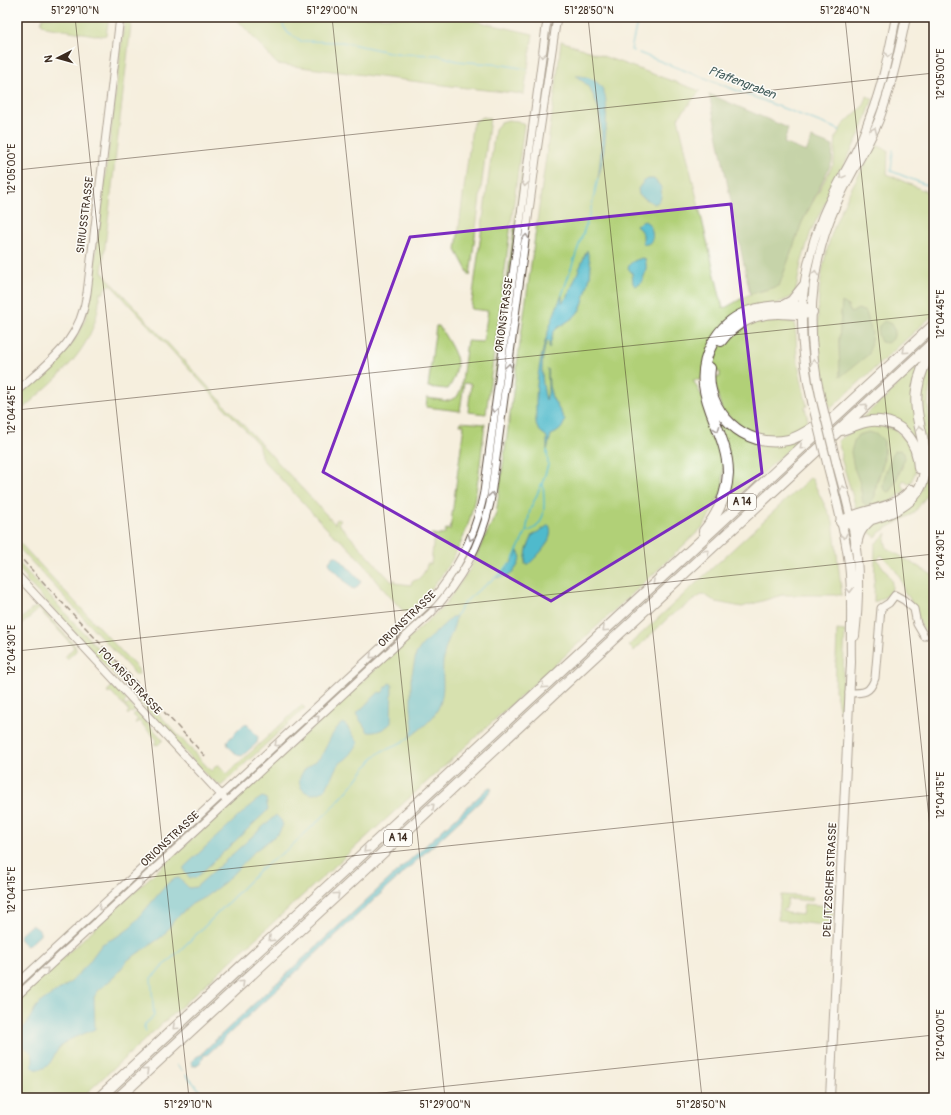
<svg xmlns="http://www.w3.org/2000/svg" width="951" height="1115" viewBox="0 0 951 1115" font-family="Pangolin,sans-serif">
<rect width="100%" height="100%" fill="#fdfcf7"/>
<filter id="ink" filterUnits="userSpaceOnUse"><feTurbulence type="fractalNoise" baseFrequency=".025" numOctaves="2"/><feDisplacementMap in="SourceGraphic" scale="8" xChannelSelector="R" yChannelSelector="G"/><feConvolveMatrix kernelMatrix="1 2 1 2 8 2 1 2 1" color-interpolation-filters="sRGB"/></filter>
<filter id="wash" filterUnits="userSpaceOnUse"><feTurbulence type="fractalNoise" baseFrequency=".012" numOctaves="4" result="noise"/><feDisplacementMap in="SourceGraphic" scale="16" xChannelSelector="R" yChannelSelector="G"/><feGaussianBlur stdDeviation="0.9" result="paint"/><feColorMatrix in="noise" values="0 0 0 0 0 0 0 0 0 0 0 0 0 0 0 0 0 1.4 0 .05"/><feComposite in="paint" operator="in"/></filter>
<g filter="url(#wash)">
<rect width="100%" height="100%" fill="#f6efde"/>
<path fill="#b1d077" stroke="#767d4a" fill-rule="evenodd" d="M43,17H109L106,35L101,36L45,27L41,23Z
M125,17H132L102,272L335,524L336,519L341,520L338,523L392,582L395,579V583L411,585L412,581C420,581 426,571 427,564H431L434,536L431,534L442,535L445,533L446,529L450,530L464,425H460L461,422L485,424C481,453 479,482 472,510C463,550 439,584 408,613L402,610L376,581L365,565L344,543L331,533L262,459L258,444L110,284L104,290V293H100C99,300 99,307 97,314C87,358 48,385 17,414V397C49,368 83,346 90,300Z
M235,17H458L533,34L524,94L467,88L277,64Z
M549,35L550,36L491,484H489Z
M561,41L700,91L678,118L723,309L748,295L779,286L802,222L834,163L836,137L843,125L864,105L867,96L873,99L862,129L811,231L801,264L796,290L792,297L723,326L701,380H693L702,396L723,456V489L704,526L628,598L81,1098H17V1000L433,616L444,606L470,569L496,514L556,86Z
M483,117L490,118L470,276L456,250L472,127L475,121Z
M508,120L518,121L524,125L486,414L468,412L471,384L464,383L460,411L426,407L427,398L448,401L457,397L461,389L467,341L483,342L488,311L471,309L495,129L501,122Z
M527,128L528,134L496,381H494Z
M876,145L888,150L887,174L934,195V314L830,409L827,397L826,396C823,373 818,350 818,327C817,285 825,244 843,206C852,185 865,165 876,145ZM842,303L847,305L851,313L840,376L839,341Z
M773,318L782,319L794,323C797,334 796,346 797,357C800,374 803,390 807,406L805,407L809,426L787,438L753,435L722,411L713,378L720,377V372L714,371C711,348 733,331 752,322C758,319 767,319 773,318Z
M436,326H439C445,336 452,346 456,357C459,364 454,384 447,389L428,387Z
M934,354V377L930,387L928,403L934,465L933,479L928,494L914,513L880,532L876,537L867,531L870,526L922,489L918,390Z
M917,367L919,368L921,452L909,433L862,418L882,400L883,401L889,396L888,394Z
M712,404L737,433L797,442L752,483L750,482L744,488L745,489L719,513L728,490Z
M872,424L896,430L911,446L916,471L911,482L908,483L904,480L901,484L906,490L892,501L857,511L841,458L842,457L838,441L852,431ZM878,435L884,441C884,449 885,457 883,464C880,475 875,485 875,496L863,503L860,483ZM891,462L903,465L891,491H887L886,470Z
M811,477L833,522L842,595H782L742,607L716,602L703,594L669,617L634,651L629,645Z
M887,533L885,541L887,548L934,576V622L927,636L924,631L909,597L904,593C903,576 893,567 881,555L877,560C892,577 903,592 874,602L875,544Z
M17,540L138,669L139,674L137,676L17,546Z
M17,561L130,683L125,684L121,682L26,580L27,578L17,567Z
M36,607H40L76,647V651L67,659L65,657L74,647L39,609L17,629V623L32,609Z
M837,630L845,631L841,716L835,690Z
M113,686L127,700L124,703L126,706L129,703L136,710L132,713L131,712L128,715L127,713L129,711L111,692L108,694L107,693L108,690Z
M134,687L211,771L218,764L227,774L302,705L305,708L221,786L209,778L134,696L132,691Z
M137,711L163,740L158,745L154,744L157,740L139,721L136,724L135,722L138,720L133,715Z
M781,895L813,897L812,901L788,899L786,909H784L783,911L786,912L787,913L802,915L804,904L831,906L833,908L832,926L778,920Z"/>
<path fill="#8cb268" stroke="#646e43" d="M709,94L788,128L784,143L806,152L812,138L833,146L832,162L802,222L779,286L750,294Z
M842,302L847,305L851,313L858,309L866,312L872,333L869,354L840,377L839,341Z
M884,321L891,324L895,331L893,339L887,343L881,342L878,335L879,326Z
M869,432L878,435L884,441L883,464L877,480L875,490V496L870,505H866L863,503L860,483L854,468L851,452L854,441L858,435Z
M900,450L904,453L905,458L891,491L887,492L883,488C883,477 890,461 894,451Z"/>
<path fill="#4fbacc" stroke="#457275" d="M576,76C587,75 600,81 604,92C610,105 604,165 598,178C602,147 607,111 586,84C583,81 579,79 576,76Z
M648,179H654L661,187C662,194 662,202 654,204L639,195L638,189L643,182Z
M644,221C654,223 657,247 643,244V234L636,225Z
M587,250L591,265L590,277L583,303L580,310L574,317L556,329L553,333L549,349V342L547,340C540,360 541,380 546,400L548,393V369L549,386L552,397L565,420C563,428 559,432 551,435L547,450V437C544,434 540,432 538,429C535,424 536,416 536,410C535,371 546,331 562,295V303L568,296Z
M642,258L645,259C648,267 645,277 640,284L635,286L633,283L632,273L628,268C629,262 636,260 642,258Z
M549,525C556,539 538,555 529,564H525L527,549L533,535Z
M518,551L521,557C517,570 511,577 496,578C505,571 513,562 518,551Z
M334,556H337L359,579L361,582L355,589L351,588L330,565L329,562Z
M456,616C455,630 446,641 444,655C442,665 443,675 443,686C442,714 429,722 409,738L413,729L411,707V679L416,654L422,645L452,617Z
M389,683L392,684L391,723C385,729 377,733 368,732L356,714L379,692L382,693Z
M342,723L346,725L358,742V744C355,748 352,753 349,756C345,760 341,762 337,766C332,774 331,783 324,790C312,800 294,790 301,775C305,766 315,764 321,756C328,745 331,732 342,723Z
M244,724L248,725L258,737L257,743L242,756L237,755L228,746L227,741Z
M489,787L492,789L487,795L452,828L233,1030L207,1055H204C203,1061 198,1066 192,1066L191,1062C194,1058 197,1056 203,1054V1052L208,1047L276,983L281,980L284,976Z
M262,797L266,798L268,810L196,878H190C187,875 183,872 184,867L253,803Z
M276,815L281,820L283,825L279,833L255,851L225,882L205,897L192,904L184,911L175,919L163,936L128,960L115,976L98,991L94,997L95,1029C83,1035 70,1037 61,1046C51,1056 52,1071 34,1069L32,1067C35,1051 30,1051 17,1043V1034L26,1025L36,1007L42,1001L70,983L86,966L102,944L120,935L130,928L166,885L173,879L179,878L189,888L196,887Z
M31,925C36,927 41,930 40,935L29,945L26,946L20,940L19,936Z"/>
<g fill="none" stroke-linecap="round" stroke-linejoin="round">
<path stroke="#4fbacc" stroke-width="1.5" d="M281,17L284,27L288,33L301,41L342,42L389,52L403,54L438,55L457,61L503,65L527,69
M634,51L631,50L638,17
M639,53L840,130
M893,150L891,171L934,188
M562,295L590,213L598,178
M526,532C549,526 544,502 543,483
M513,559L526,532L530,510L543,481L548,465L547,450
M456,616C458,613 460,609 462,606C475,589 496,581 509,564
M146,1031L144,1027L145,1024L154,1016L151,978L203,928L262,868L288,849L328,812L349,789L374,757L382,751L391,748L409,738
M177,1065L182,1071
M186,1075L207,1098"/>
</g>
</g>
<g filter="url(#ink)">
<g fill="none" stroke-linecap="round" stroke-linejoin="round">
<g stroke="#57483b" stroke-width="9">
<path id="minor" d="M17,391C51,360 80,342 87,293L120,17
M17,575L224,798
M849,693C864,693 870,693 875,678L881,608L889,603L895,595L904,600L914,609L917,624L924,636
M17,984L431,601C459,569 476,534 484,492L546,27L549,17
M17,996L431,613C461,580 480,547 490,503L537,151L557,17"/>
</g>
<g stroke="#57483b" stroke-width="10">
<path id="major" d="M821,400C806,335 808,269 835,207C848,176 868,148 880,117C892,84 899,51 906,17
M813,406C797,340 797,282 822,218C831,195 845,173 856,151C862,140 866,128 870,117C883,85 889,51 896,17
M836,461C842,484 849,506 853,529C860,564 859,601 855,636
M828,467C836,499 845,531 849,564C853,596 850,630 851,662L830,1098"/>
</g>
<g stroke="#57483b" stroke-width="12">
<path id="highway" d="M783,306L792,301L804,286
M721,341C734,323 756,313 778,313C790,313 800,316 812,312
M710,368C704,411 745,450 788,440C801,437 812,428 823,421
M841,430C851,427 861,422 871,421C901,419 918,441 919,468
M841,522L852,524L857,523C900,513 933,498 924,447C921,429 914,410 917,390C919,375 925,361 934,348
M841,522C862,508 894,512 911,490
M704,531C718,514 727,495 728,473C728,426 686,394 712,344C720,329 731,318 747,312C760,307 787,304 801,307C805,307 808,310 812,312
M856,545C858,533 861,528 870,520
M99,1098L934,325
M118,1098L934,342"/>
</g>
<use href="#minor" stroke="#fff" stroke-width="7"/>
<use href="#major" stroke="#fff" stroke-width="8"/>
<use href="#highway" stroke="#fff" stroke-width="10"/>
<path stroke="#3b2a1e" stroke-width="1.5" stroke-dasharray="6 3" stroke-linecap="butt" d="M17,554L205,756"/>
<g stroke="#57483b" stroke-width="10" stroke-linecap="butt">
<path id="major-bridge" d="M821,400L836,461
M813,406L828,467"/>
</g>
<use href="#major-bridge" stroke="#fff" stroke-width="8"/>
</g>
<defs><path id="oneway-chevron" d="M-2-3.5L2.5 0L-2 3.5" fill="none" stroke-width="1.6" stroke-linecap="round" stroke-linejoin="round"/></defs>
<g stroke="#a79f9a">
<use href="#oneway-chevron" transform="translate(542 55) rotate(98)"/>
<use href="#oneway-chevron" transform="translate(888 55) rotate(102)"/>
<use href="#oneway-chevron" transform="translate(874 130) rotate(-66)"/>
<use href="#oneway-chevron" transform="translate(842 176) rotate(118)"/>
<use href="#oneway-chevron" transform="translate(525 184) rotate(98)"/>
<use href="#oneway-chevron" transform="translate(526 237) rotate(-83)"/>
<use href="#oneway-chevron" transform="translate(815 273) rotate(-81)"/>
<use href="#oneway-chevron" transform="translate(905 351) rotate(137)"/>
<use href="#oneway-chevron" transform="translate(814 362) rotate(-97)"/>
<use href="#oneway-chevron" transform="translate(509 366) rotate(-82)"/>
<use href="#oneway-chevron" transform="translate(865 406) rotate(-43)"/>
<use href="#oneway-chevron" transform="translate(494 410) rotate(98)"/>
<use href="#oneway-chevron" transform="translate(920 428) rotate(-102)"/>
<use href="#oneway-chevron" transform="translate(717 429) rotate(69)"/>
<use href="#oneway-chevron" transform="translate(802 447) rotate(137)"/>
<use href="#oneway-chevron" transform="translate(843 488) rotate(-105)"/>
<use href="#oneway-chevron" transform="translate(492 495) rotate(-81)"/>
<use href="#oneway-chevron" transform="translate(844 536) rotate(79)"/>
<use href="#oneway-chevron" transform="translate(471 538) rotate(113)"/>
<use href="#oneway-chevron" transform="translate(707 552) rotate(-43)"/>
<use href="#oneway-chevron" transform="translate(655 583) rotate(137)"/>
<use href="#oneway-chevron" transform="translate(850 590) rotate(89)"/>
<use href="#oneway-chevron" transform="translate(435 609) rotate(-47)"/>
<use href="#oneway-chevron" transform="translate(605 629) rotate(137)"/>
<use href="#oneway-chevron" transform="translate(372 656) rotate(137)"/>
<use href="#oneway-chevron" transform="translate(544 686) rotate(137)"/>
<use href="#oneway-chevron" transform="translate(317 718) rotate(-43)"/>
<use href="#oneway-chevron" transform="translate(277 744) rotate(137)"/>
<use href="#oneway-chevron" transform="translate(432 806) rotate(-43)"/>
<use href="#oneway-chevron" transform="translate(366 850) rotate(137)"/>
<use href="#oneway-chevron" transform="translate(141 881) rotate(-43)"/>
<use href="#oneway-chevron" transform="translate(337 895) rotate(-43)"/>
<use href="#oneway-chevron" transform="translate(101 908) rotate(137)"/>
<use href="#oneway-chevron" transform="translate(271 939) rotate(137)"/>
<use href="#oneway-chevron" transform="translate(46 970) rotate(-43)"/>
<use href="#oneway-chevron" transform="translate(242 983) rotate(-43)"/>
<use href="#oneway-chevron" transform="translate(175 1027) rotate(137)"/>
<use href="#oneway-chevron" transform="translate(146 1071) rotate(-43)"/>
</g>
</g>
<path d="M0 0H951V1115H0ZM731,204L762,473L551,601L323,472L410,237Z" fill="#f6efde" fill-opacity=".55" fill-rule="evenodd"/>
<path fill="none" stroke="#7b2cbf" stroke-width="3" stroke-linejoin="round" d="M731,204L762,473L551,601L323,472L410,237Z"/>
<path fill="none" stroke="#3b2a1e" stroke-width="1" stroke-opacity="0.45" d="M75,17L189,1098M332,17L445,1098M588,17L702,1098M845,17L934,866M17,170L934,73M17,410L934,314M17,651L934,554M17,891L934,795M334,1098L934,1035"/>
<g text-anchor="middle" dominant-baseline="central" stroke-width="3" stroke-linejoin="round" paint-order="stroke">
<g fill="#fdfcf7" stroke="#75695f" stroke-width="1">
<rect x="728" y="494" width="28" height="16" rx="3"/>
<rect x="384" y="830" width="28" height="16" rx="3"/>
</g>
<g font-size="10" font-weight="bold" fill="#3b2a1e">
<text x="742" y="502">A 14</text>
<text x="398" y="838">A 14</text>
</g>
<g font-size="11" fill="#3b2a1e" stroke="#fdfcf7">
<text transform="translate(85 215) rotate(-83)">SIRIUSSTRASSE</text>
<text transform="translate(504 315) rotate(-82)">ORIONSTRASSE</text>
<text transform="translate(407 619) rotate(-44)">ORIONSTRASSE</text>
<text transform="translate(130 681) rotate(47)">POLARISSTRASSE</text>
<text transform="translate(170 839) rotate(-43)">ORIONSTRASSE</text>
<text transform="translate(830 880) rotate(-87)">DELITZSCHER STRASSE</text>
</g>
<g font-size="12" font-style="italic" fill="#425c5b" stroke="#fdfcf7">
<text transform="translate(742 83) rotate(21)">Pfaffengraben</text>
</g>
</g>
<rect width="951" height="1115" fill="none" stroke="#fdfcf7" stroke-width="44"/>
<g transform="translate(58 58) rotate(264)" stroke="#fdfcf7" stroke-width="3" paint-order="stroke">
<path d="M0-3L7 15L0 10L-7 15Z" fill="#3b2a1e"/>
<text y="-6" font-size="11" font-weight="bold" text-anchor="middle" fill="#3b2a1e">N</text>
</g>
<rect x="22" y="22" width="907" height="1071" fill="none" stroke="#3b2a1e" stroke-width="1.5"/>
<g font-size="10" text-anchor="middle" fill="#3b2a1e">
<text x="75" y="14">51°29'10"N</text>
<text x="332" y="14">51°29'00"N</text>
<text x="589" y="14">51°28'50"N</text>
<text x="845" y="14">51°28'40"N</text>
<text transform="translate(940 74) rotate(-90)" y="4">12°05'00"E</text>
<text transform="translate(11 169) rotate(-90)" y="4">12°05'00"E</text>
<text transform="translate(940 314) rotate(-90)" y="4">12°04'45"E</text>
<text transform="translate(11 410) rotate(-90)" y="4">12°04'45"E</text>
<text transform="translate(940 555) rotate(-90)" y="4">12°04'30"E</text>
<text transform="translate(11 650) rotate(-90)" y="4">12°04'30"E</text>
<text transform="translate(940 795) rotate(-90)" y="4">12°04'15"E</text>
<text transform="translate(11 890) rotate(-90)" y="4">12°04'15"E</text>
<text transform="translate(940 1035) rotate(-90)" y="4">12°04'00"E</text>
<text x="188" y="1108">51°29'10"N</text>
<text x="445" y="1108">51°29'00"N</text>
<text x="701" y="1108">51°28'50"N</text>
</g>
</svg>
